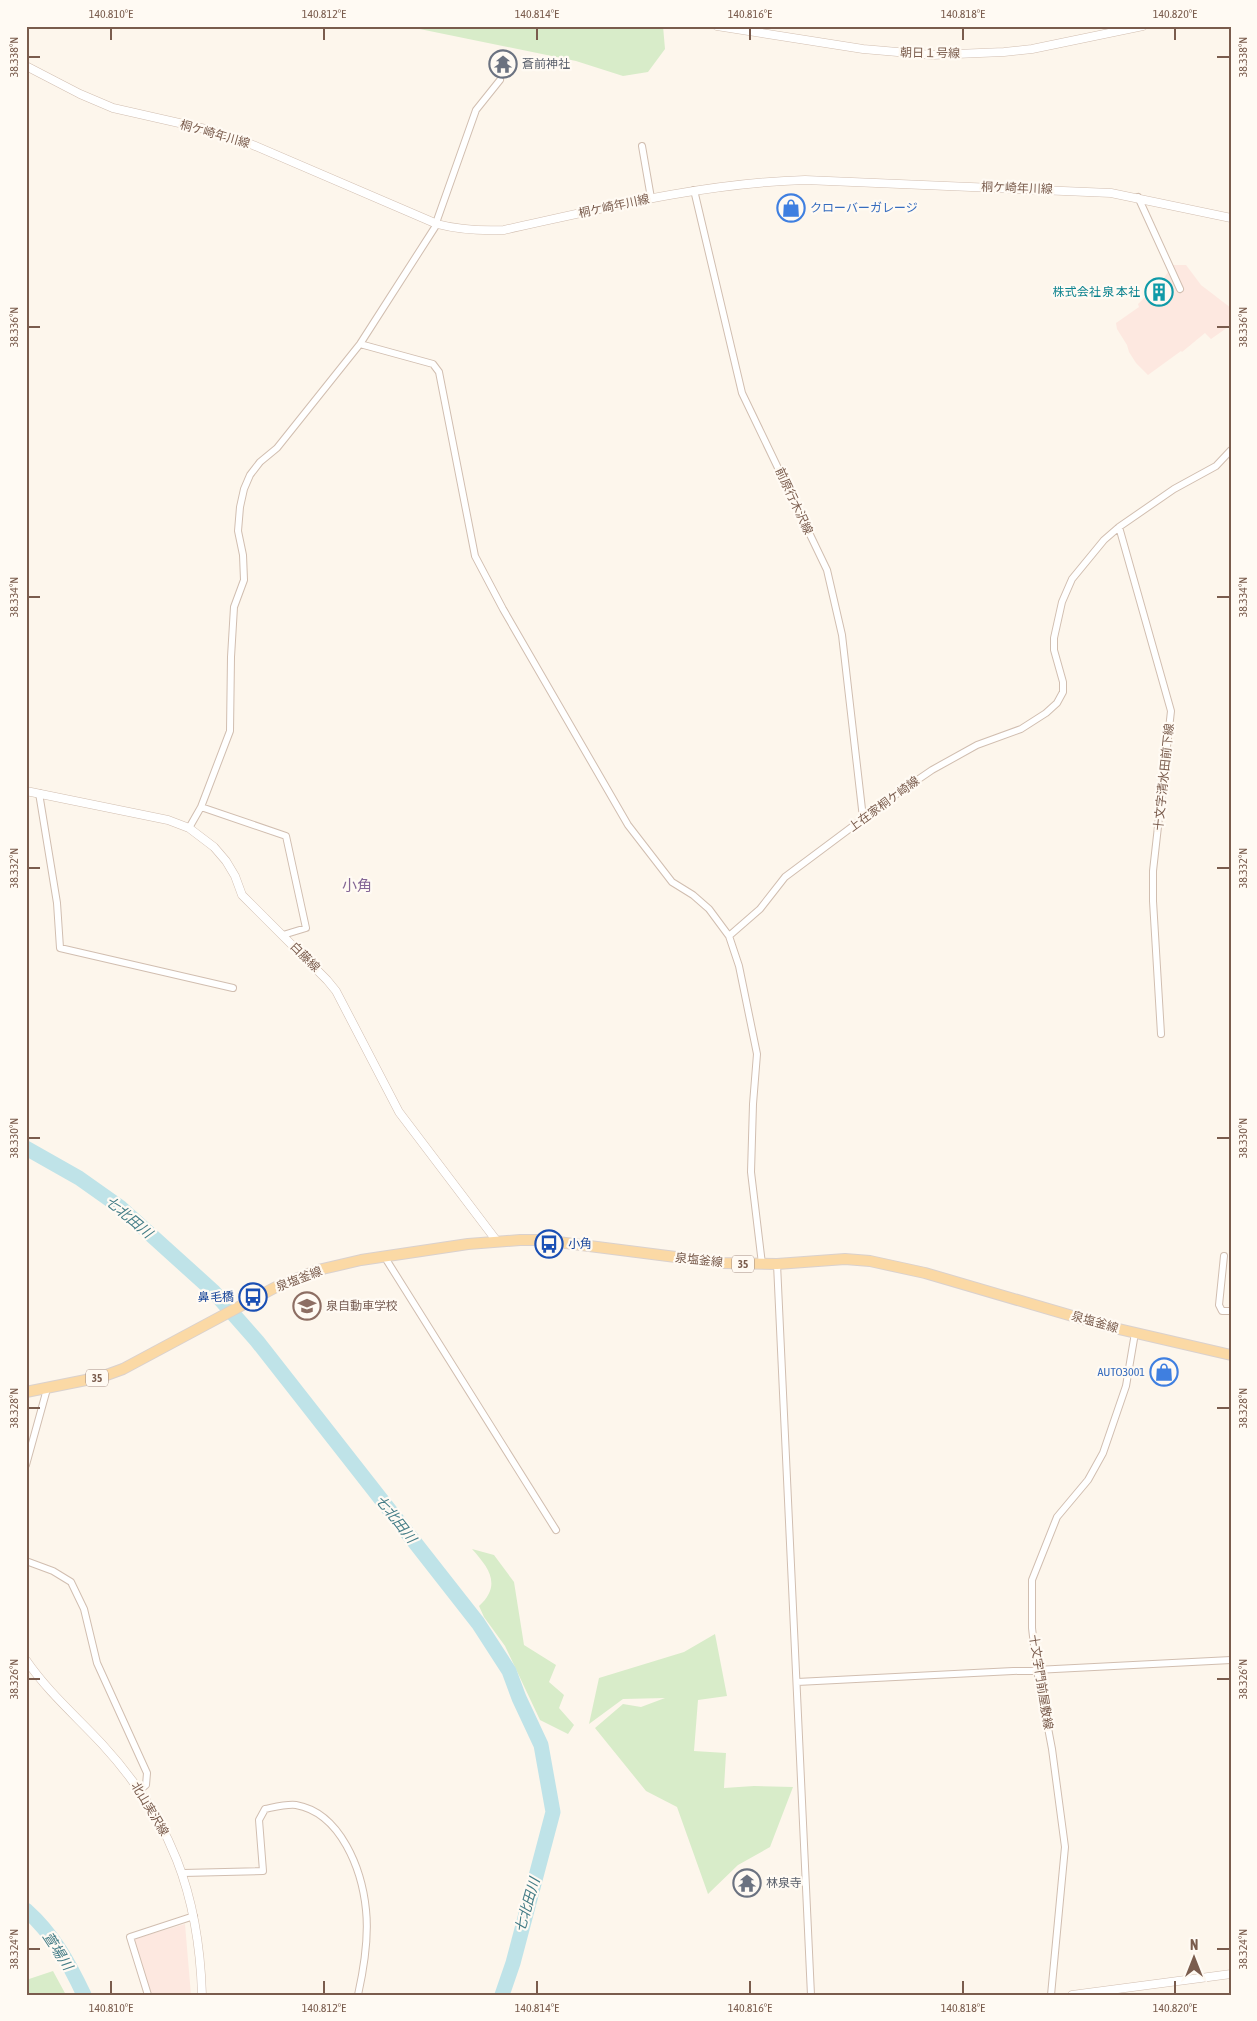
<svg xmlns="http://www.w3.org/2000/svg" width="1257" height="2021" viewBox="0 0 1257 2021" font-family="'Asap Condensed','Noto Sans JP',sans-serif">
<rect width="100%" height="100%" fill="#fdf6ec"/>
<path fill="#fde8e0" d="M1172,265H1186L1201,285L1231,308V325L1211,339L1205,333L1182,352L1181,351L1148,375L1136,363L1129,352L1127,345L1117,329L1116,323L1139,307L1138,304L1163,280Z
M185,1924L191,1995H151L134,1939Z"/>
<path fill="#d8ecc9" d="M405,26H663L665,49L648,72L623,76L576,61Z
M472,1549L494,1555L514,1582L524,1645L556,1665L549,1682L564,1695L559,1708L574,1725L568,1734L540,1720L505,1646L484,1617L479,1606C502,1585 489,1568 472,1549Z
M715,1634L727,1696L698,1700L694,1751L726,1753L724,1788L754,1786L793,1787L770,1847L738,1865L708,1894L677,1807L646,1791L595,1728L623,1704L641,1707L665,1698L623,1699L589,1724L599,1678L684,1652Z
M53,1971L66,1995H26V1980Z"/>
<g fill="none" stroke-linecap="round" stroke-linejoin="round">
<path stroke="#bfe3e8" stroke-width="15" d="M26,1148L79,1178L120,1207L213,1291L257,1341L478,1623L509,1671L519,1698L541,1745L553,1812L513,1963L502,1995
M26,1910C53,1934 69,1963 84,1995"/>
<g stroke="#d1beb0" stroke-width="8">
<path id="minor" d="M642,146L651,198
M694,190L742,393L827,570L842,635L863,818
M1138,197L1180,289
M436,223L476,110L500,80
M360,344L433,364L439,372L475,556L503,609L628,825L672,882L693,895L709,909L729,936
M1119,527L1171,711L1153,871V901L1161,1034
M39,793L57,903L60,948L233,988
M201,807L286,836L306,928L283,935
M189,828L201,807L230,731L231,657L234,607L244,580L243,555L238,531L240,507L244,489L250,475L260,462L277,448L360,344L437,224
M384,1256L556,1530
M1224,1256L1219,1305L1222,1311H1231
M762,1264L751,1172L753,1104L757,1054L739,966L729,936L760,909L785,877L888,800L932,770L977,745L1021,729L1046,713L1057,703L1063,692V682L1054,650V638L1062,602L1072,579L1104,540L1119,527L1174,489L1216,466L1231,450
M777,1264L811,1995
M26,1465L47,1389
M26,1561L53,1571L71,1582L84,1609L97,1663L147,1773L146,1785L140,1790
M797,1682L1231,1660
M183,1873L263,1871L259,1820L265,1809C275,1807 286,1804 296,1805C341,1813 362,1870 366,1910C369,1938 364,1968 358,1995
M148,1995L130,1937L194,1916
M1051,1995L1065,1847L1052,1749L1037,1670L1032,1628V1580L1057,1517L1088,1480L1103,1453L1126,1386L1135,1333"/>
</g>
<g stroke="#d1beb0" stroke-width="9">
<path id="tertiary" d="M717,26L863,49L932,55L1004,52L1032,49L1143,26
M26,66L80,94L113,108L210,130L246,142L437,224C460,230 481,231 504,230C604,208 703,183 805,180L1111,193L1231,218
M26,791L168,820L189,828L214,847L226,861L235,876L242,895L327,980L336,991L399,1112L496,1240
M26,1660C48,1692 76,1716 102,1744C171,1819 199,1894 202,1995
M1072,1995L1231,1974"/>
</g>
<g stroke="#dad1cd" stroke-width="12">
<path id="primary" d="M26,1392L101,1377L123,1369L276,1287L318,1270L361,1260L468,1244L520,1240H542L723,1263L777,1264L845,1259L870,1261L925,1273L1110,1327L1231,1355"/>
</g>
<use href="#minor" stroke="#fff" stroke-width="6"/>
<use href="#tertiary" stroke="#fff" stroke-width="8"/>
<use href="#primary" stroke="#fbd9a5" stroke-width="10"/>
</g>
<path fill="none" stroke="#7a5c4d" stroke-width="2" d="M111,28V40M324,28V40M537,28V40M750,28V40M963,28V40M1175,28V40M28,57H40M1217,57H1230M28,327H40M1217,327H1230M28,597H40M1217,597H1230M28,868H40M1217,868H1230M28,1138H40M1217,1138H1230M28,1408H40M1217,1408H1230M28,1679H40M1217,1679H1230M28,1949H40M1217,1949H1230M111,1981V1994M324,1981V1994M537,1981V1994M750,1981V1994M963,1981V1994M1175,1981V1994"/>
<defs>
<g id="temple-ring" transform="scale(1.4375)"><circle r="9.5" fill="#fffaf3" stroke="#6b7280" stroke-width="1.5"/><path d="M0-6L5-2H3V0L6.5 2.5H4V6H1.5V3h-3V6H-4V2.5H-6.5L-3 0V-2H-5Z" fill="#6b7280"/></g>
<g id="shop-ring" transform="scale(1.4375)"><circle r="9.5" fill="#fffaf3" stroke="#3f7fe0" stroke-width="1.5"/><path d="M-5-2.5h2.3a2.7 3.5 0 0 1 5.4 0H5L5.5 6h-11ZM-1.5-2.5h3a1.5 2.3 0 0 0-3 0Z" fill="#3f7fe0"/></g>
<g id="building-ring" transform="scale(1.4375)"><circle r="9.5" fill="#fffaf3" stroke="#0f9aa8" stroke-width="1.5"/><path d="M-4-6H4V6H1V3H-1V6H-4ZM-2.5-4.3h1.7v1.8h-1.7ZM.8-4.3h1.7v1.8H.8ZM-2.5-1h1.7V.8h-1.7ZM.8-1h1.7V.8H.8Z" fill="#0f9aa8"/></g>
<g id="bus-ring" transform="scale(1.4375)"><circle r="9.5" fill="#fffaf3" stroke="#1a4fb4" stroke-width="1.5"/><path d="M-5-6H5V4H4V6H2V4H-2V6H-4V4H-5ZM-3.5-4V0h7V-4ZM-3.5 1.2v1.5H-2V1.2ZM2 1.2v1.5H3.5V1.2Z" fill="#1a4fb4"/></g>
<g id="school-ring" transform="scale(1.4375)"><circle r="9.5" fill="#fffaf3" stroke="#8d6e63" stroke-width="1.5"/><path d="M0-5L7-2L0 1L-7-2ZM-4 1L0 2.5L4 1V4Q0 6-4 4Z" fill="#8d6e63"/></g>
</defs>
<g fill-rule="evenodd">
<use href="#temple-ring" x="503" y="64"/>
<use href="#shop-ring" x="791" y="208"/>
<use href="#building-ring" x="1159" y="292"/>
<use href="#bus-ring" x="549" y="1244"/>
<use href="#bus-ring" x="253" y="1297"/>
<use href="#school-ring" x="307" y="1306"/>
<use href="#shop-ring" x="1164" y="1372"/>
<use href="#temple-ring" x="747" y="1883"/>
</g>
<g text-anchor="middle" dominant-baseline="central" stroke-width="4.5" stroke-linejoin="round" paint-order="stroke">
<g fill="#fffaf3" stroke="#a28b7f" stroke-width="1">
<rect x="732" y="1255.5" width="22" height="17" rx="4"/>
<rect x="86" y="1369.5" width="22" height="17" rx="4"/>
</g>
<g font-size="11" font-weight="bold" fill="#7a5c4d">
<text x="743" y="1264">35</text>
<text x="97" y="1378">35</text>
</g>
<g font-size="12" fill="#7a5c4d" stroke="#fffaf3">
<text transform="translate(930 53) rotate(1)">朝日１号線</text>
<text transform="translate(215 134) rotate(16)">桐ケ崎年川線</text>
<text transform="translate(1017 188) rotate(2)">桐ケ崎年川線</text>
<text transform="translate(614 206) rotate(-12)">桐ケ崎年川線</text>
<text transform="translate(794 501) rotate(65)">前原行木沢線</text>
<text transform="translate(1164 777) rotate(-84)">十文字清水田前下線</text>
<text transform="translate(884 804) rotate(-36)">上在家桐ケ崎線</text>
<text transform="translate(305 957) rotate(45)">白藤線</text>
<text transform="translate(699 1260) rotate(6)">泉塩釜線</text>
<text transform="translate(299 1279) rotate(-21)">泉塩釜線</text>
<text transform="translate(1095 1322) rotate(16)">泉塩釜線</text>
<text transform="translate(1041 1682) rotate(81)">十文字門前屋敷線</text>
<text transform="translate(150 1809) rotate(59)">北山実沢線</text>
</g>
<g font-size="12" fill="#5b616d" stroke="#fffaf3" text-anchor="start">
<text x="522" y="64">蒼前神社</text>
<text x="766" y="1883">林泉寺</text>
</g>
<g font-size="12" fill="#366cbe" stroke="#fffaf3" text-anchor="start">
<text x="810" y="208">クローバーガレージ</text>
<text x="1145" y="1372" text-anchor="end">AUTO3001</text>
</g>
<g font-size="12" fill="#0d838f" stroke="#fffaf3" text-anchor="end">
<text x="1140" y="292">株式会社 泉 本社</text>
</g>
<g font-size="12" fill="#164399" stroke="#fffaf3" text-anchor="start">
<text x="568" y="1244">小角</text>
<text x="234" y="1297" text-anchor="end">鼻毛橋</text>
</g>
<g font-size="12" fill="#785e54" stroke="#fffaf3" text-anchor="start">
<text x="326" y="1306">泉自動車学校</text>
</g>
<g font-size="14" font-style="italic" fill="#437c86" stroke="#fffaf3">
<text transform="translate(129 1217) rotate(40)">七北田川</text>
<text transform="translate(396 1519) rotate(52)">七北田川</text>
<text transform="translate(527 1905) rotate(-74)">七北田川</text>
<text transform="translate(58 1951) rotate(57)">萱場川</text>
</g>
<g font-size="15" fill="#846695" stroke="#fffaf3">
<text x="357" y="885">小角</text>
</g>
</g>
<rect width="1257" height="2021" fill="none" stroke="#fffaf3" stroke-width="55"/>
<g transform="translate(1194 1958)" stroke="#fffaf3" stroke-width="4" paint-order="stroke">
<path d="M0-4L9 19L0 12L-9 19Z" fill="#7a5c4d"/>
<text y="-8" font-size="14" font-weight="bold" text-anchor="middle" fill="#7a5c4d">N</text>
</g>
<rect x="28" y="28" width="1202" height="1966" fill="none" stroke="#7a5c4d" stroke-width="2"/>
<g font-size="12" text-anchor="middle" fill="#7a5c4d">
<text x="111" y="18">140.810°E</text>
<text x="324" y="18">140.812°E</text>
<text x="537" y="18">140.814°E</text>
<text x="750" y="18">140.816°E</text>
<text x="963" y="18">140.818°E</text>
<text x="1175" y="18">140.820°E</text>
<text transform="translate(14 57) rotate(-90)" y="4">38.338°N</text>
<text transform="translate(1243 57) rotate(-90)" y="4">38.338°N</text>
<text transform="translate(14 327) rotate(-90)" y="4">38.336°N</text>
<text transform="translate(1243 327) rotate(-90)" y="4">38.336°N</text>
<text transform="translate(14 597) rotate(-90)" y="4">38.334°N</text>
<text transform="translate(1243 597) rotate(-90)" y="4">38.334°N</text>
<text transform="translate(14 868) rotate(-90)" y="4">38.332°N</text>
<text transform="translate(1243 868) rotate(-90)" y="4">38.332°N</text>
<text transform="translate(14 1138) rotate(-90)" y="4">38.330°N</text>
<text transform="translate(1243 1138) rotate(-90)" y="4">38.330°N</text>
<text transform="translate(14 1408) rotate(-90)" y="4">38.328°N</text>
<text transform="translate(1243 1408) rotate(-90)" y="4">38.328°N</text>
<text transform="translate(14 1679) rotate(-90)" y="4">38.326°N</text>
<text transform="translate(1243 1679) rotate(-90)" y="4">38.326°N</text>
<text transform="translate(14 1949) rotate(-90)" y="4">38.324°N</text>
<text transform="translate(1243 1949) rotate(-90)" y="4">38.324°N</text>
<text x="111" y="2012">140.810°E</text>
<text x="324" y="2012">140.812°E</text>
<text x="537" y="2012">140.814°E</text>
<text x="750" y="2012">140.816°E</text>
<text x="963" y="2012">140.818°E</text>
<text x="1175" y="2012">140.820°E</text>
</g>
</svg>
